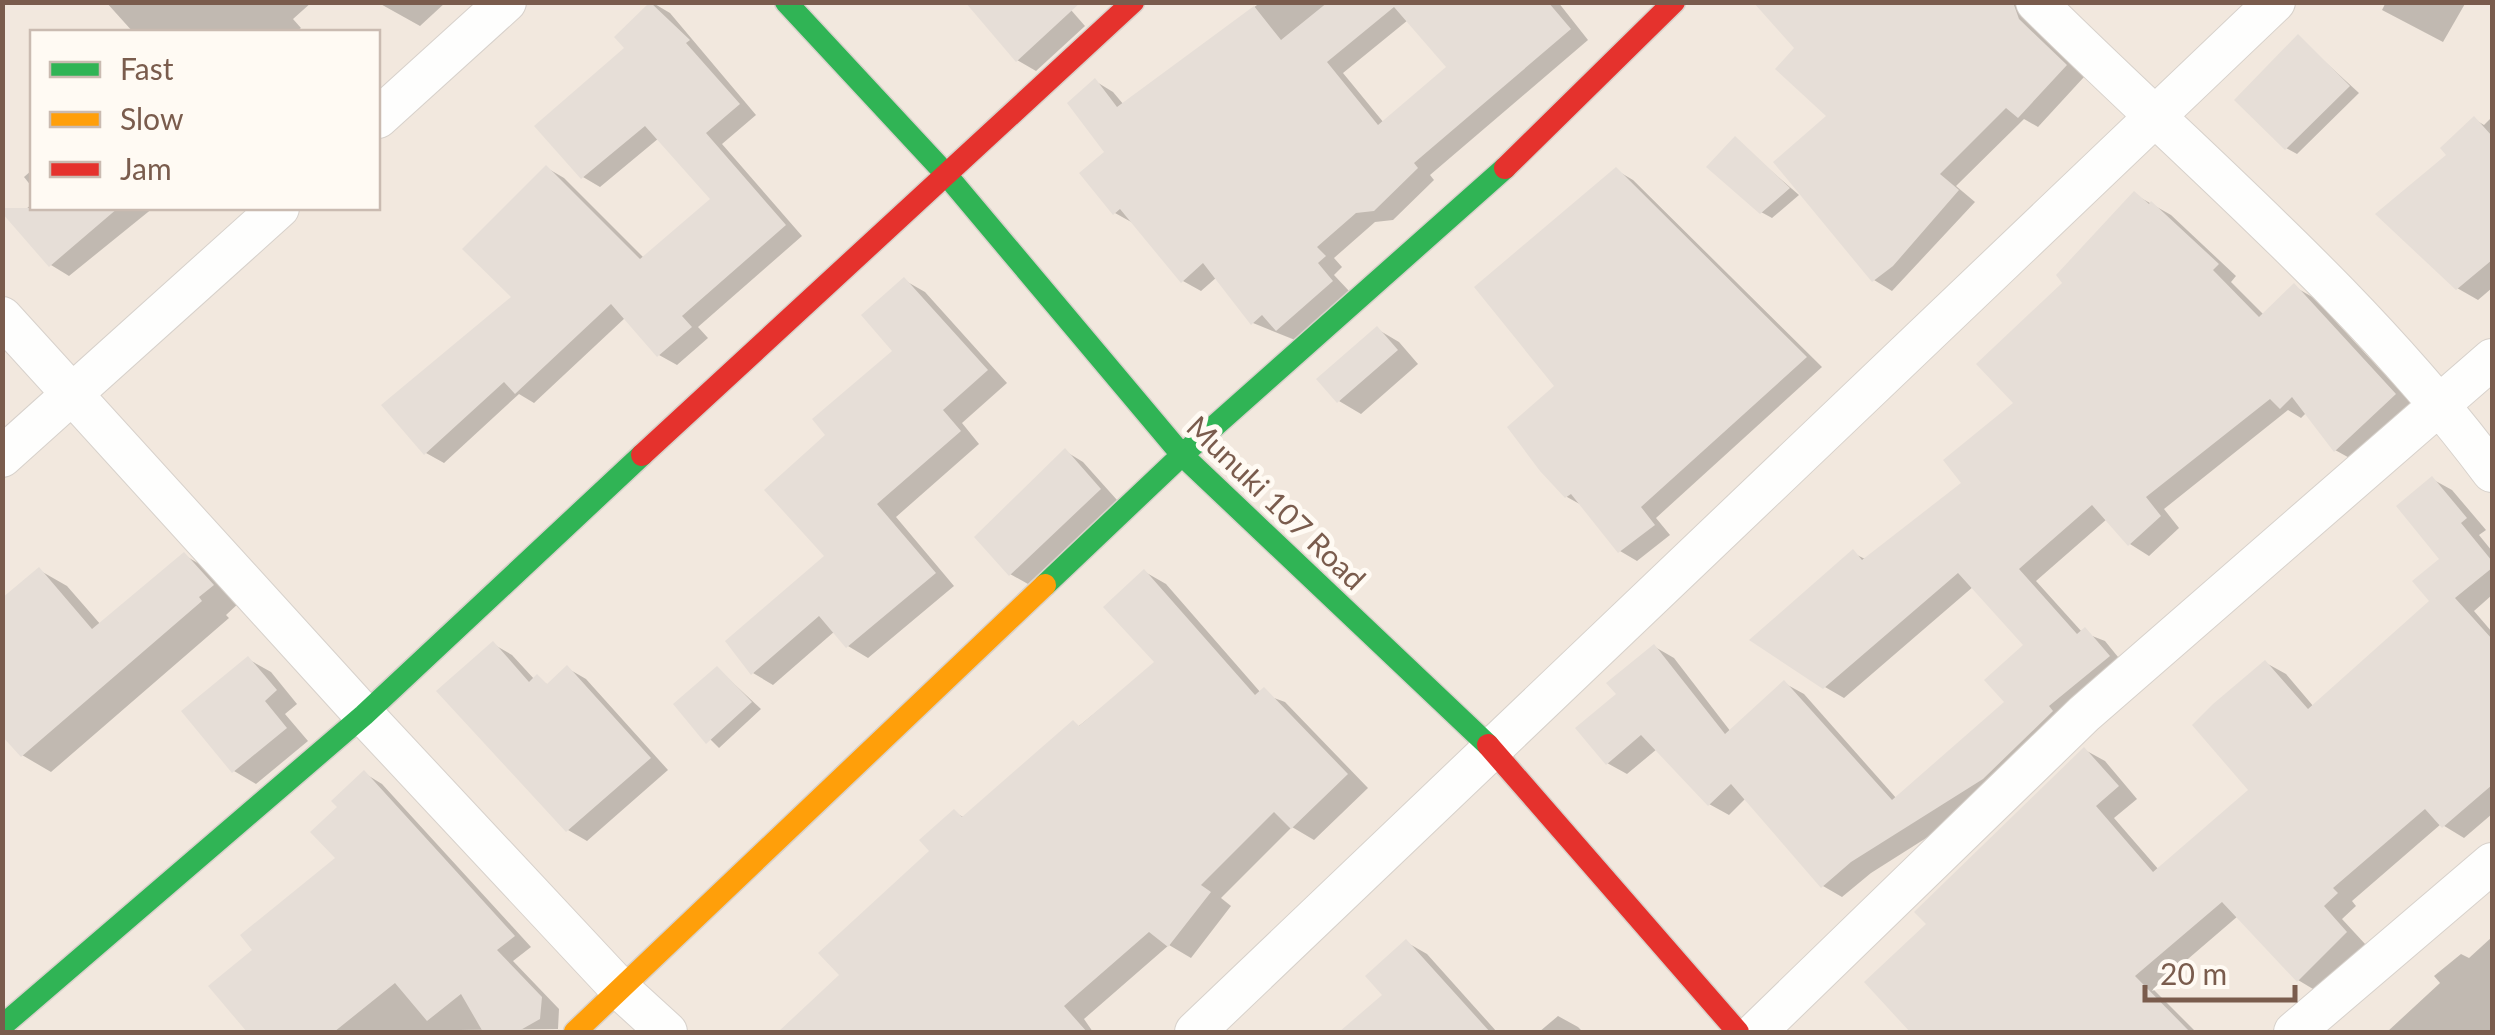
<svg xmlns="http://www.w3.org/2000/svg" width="2495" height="1035" viewBox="0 0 2495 1035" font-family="Lato,sans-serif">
<rect width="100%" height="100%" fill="#f9f5f0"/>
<path fill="#f2e8de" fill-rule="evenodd" d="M3,3H2492V1032H3ZM32,32H378V208H32Z"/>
<path fill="#0003" fill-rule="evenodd" d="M106,2H312L293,19L301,28L296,32H133Z
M377,2H446L420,26Z
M1064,2L1085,26L1036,71L1017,60Z
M1261,2H1558L1588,40L1430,175L1434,180L1393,220L1375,222L1334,258L1342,267L1334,275L1350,292L1295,340L1253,323L1217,277L1201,291L1183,281L1133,223L1115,213L1095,81L1113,92L1124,105ZM1408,20L1449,67L1384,123L1343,73Z
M1931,2H2026L2037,31L2084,77L2038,127L2024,119L1956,186L1975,202L1892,291L1874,280L1830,116Z
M2386,2H2466L2443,42L2382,10Z
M653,3L670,13L756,115L722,144L802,236L698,327L708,338L677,365L659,355L626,317L534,403L519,394L444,463L426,453L385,405L515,298L547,168L564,178L644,258L713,199L659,138L600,187L583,177L628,48L617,37Z
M2298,37L2359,93L2297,154L2286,148Z
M2492,117V288L2478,300L2457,288L2450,156L2474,119L2484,125Z
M1735,139L1799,195L1772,218L1761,212Z
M32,170V187L24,177Z
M1616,170L1633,180L1822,367L1656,518L1670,535L1637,561L1620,551L1585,507L1567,497L1557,387Z
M2134,194L2171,215L2236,276L2231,282L2264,315L2295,287L2314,298L2414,406L2355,461L2335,450L2306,413L2301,418L2288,410L2164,509L2179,528L2149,556L2130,544L2107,519L2036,581L2082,632L2105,641L2127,668L2002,790L1871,873L1842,897L1823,886L1746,798L1729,815L1709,804L1657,749L1627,774L1607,763L1619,695L1655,647L1674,658L1731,732L1784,683L1804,694L1897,799L2008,703L2027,645L1974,586L1844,698L1825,687L1853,553L1867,560L1964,483L2017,403L2066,283Z
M32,204V208H153L69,276L51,265L12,221Z
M904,280L925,292L1007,383L962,423L979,444L896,517L954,586L868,658L848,646L835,631L773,685L753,673L827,556L829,435L896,351Z
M1377,329L1399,342L1418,364L1361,414L1339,401Z
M1065,451L1083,462L1117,500L1028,584L1010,574Z
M2432,479L2452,490L2486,530L2479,535L2492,551V595L2474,611L2492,632V814L2464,838L2441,824L2352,901L2356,906L2342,919L2366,945L2318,992L2298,980L2238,916L2153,989L2196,1032H1914L1868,982L1930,924L2085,750L2105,761L2137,799L2114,818L2159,870L2251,790L2266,663L2286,674L2314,707L2433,602L2443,559Z
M184,555L213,572L240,602L226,615L229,618L51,772L22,755L39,570L67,586L101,625Z
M1145,572L1166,584L1261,693L1285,702L1368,788L1314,840L1292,827L1221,898L1231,906L1191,958L1169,945L1084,1019L1093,1032H781L843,975L933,851L954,812L965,818L1157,663Z
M493,644L512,655L535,680L550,685L567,668L586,679L668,770L587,841L568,830Z
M248,659L271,672L297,704L285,714L308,741L256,784L234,771Z
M718,669L761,709L719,748L676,705Z
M364,773L382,784L531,947L513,961L559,1009L558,1029L250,1032L212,986L256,950L339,858L341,807Z
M2492,937V1032H2387L2440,983L2434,976L2461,954L2469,958Z
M1406,942L1427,954L1497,1032H1343L1386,996Z
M1558,1016L1578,1027L1583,1032H1539Z"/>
<path fill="#e6ded7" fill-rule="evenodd" d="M650,2L690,40L686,43L740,104L706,133L786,225L682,316L692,327L657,357L611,304L515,394L504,382L424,455L381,405L511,297L462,249L546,165L640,259L710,199L645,126L581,179L534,126L624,48L614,37Z
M965,2H1081L1016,62Z
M1328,2H1548L1571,29L1414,163L1418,168L1374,211L1356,213L1317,247L1326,256L1318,263L1333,281L1276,331L1262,315L1251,325L1203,263L1181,283L1120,209L1113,215L1079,173L1104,152L1067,103L1095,78L1117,107L1254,6L1281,40ZM1394,7L1446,67L1378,125L1327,62Z
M1753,2H2013L2019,19L2067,65L2018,118L2006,108L1940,174L1959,190L1893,266L1872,282L1773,162L1826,116L1775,69L1794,48Z
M2298,34L2350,86L2285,150L2234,100Z
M2474,116L2492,136V260L2456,290L2375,214L2446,155L2440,148Z
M1735,136L1790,188L1760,214L1706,167Z
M1616,167L1807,357L1641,507L1655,525L1618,553L1571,494L1565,498L1540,471L1507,427L1554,386L1474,287Z
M2134,191L2149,204L2151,201L2219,264L2213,270L2259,317L2294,283L2396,394L2334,452L2292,397L2280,409L2270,399L2146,497L2161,516L2128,546L2092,505L2019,569L2077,634L2085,627L2110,656L2049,706L2053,711L1983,779L1851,862L1821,888L1731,784L1708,806L1641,735L1606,765L1575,728L1616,694L1606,683L1654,644L1725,734L1784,680L1892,800L2004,702L1984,680L2023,645L1958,573L1823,689L1749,640L1853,549L1862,560L1961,483L1943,460L2013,403L1976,364L2062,283L2056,275Z
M2,208H118L49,267L2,213Z
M904,277L988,370L943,410L961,431L877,504L936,573L846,648L819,616L751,675L725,641L824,556L764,490L825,435L812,419L892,351L861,315Z
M1377,326L1398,350L1337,403L1316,379Z
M1065,448L1101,489L1009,576L974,537Z
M2432,476L2467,518L2461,523L2492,561V568L2455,598L2492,639V785L2442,828L2425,809L2333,888L2338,893L2324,906L2347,932L2297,982L2222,902L2135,976L2190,1032H1910L1864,982L1926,924L1914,912L2084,747L2119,786L2096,806L2153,872L2248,790L2192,725L2213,704L2265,660L2308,709L2429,601L2412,581L2439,559L2396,506Z
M184,552L214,585L199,597L202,601L21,757L2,736V598L39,567L92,629Z
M1144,569L1255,695L1264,687L1348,774L1291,829L1274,812L1201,885L1211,892L1168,947L1149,932L1064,1006L1087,1032H778L839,975L818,953L929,851L919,840L954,809L962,817L1073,720L1079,726L1154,662L1103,607Z
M493,641L529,682L537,674L547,684L567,665L651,758L566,832L436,691Z
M248,656L277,690L265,701L287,728L232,773L181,711Z
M717,666L752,702L706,744L673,704Z
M364,770L515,936L497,950L542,997L540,1019L517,1032H483L461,994L427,1021L395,983L334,1032H247L208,986L252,950L240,935L335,858L310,832L337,807L331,801Z
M1406,939L1490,1032H1339L1382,995L1365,976Z"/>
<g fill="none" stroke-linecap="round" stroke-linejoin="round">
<g stroke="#d7d1cb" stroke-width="42">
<path id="street" d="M2036,2C2192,157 2361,296 2492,472
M378,118L506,2
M2,317L364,715L621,990L667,1032
M2,457L279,208
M1195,1032L2275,2
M1756,1032L2084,714L2492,359
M2294,1032L2492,863"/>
</g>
<g stroke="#d9d2cb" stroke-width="25">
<path id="fast" d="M786,2L944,172L1182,455L1488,745
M1045,585L1182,455L1505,168
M2,1026L364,715L642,455"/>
</g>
<g stroke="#d9d2cb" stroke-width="25">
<path id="slow" d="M575,1032L1045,585"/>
</g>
<g stroke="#d9d2cb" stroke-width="25">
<path id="jam" d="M1505,168L1674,2
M642,455L1133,2
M1488,745L1738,1032"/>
</g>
<use href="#street" stroke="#fefefd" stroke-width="40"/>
<use href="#fast" stroke="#30b455" stroke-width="22"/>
<use href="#slow" stroke="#ff9f0a" stroke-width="22"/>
<use href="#jam" stroke="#e5322d" stroke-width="22"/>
</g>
<g text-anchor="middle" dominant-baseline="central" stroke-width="10" stroke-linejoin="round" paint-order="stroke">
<g font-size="30" fill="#7a5c4d" stroke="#fffaf3">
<text transform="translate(1277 502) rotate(44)">Munuki 107 Road</text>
</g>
</g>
<rect width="2495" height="1035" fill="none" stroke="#7a5c4d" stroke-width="10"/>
<rect x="30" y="30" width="350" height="180" fill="#fffaf3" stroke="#cabbb1" stroke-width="2.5"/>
<rect x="50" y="62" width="50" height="15" fill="#30b455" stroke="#cabbb1" stroke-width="2.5"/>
<text x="120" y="80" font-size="30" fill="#7a5c4d">Fast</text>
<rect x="50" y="112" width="50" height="15" fill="#ff9f0a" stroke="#cabbb1" stroke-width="2.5"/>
<text x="120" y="130" font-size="30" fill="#7a5c4d">Slow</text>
<rect x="50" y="162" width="50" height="15" fill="#e5322d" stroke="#cabbb1" stroke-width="2.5"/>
<text x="120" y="180" font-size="30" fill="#7a5c4d">Jam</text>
<path d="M2145 985v15h150v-15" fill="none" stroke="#7a5c4d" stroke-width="5"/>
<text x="2160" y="985" font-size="30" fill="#7a5c4d" stroke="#fffaf3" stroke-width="8" paint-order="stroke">20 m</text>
</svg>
